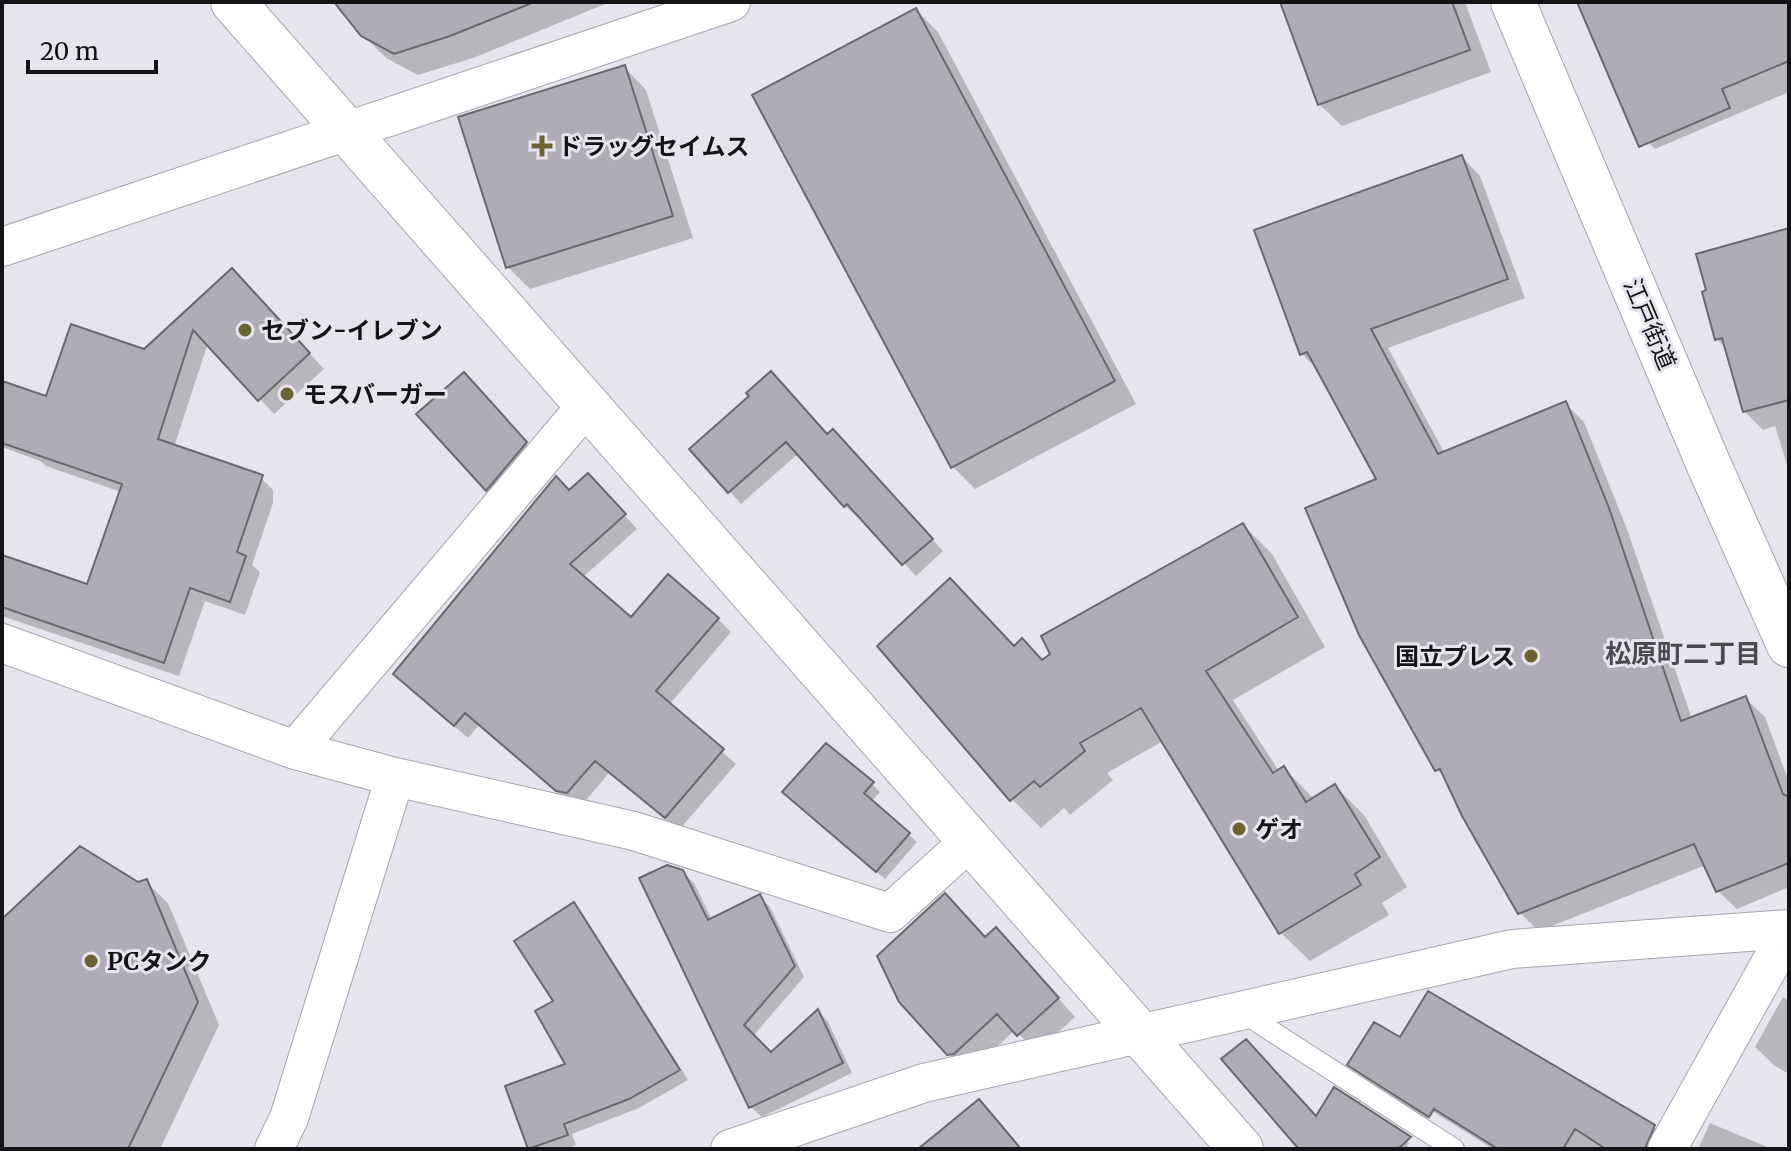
<svg xmlns="http://www.w3.org/2000/svg" width="1791" height="1151" viewBox="0 0 1791 1151" font-family="Merriweather,'Noto Sans JP',serif">
<rect width="100%" height="100%" fill="#e7e4ed"/>
<path fill="#0003" d="M337,2H610L473,58L418,75L386,58L363,35Z
M1282,2H1465L1491,72L1342,126L1319,104Z
M1579,2H1789V92L1655,149L1633,126Z
M916,10L938,32L1136,404L975,489L953,467Z
M624,67L646,90L693,238L530,289L508,267Z
M1462,157L1480,176L1525,298L1388,348L1445,454L1566,404L1584,422L1627,529L1692,719L1746,699L1765,717L1789,782V887L1737,909L1718,891L1706,865L1539,931L1520,913L1447,779L1437,769L1379,480L1320,372L1302,354Z
M1789,230V471L1775,426L1763,430L1744,411L1727,350L1717,339Z
M246,285L324,369L274,414L208,343L174,447L258,475L273,490V503L252,565L260,572L245,615L205,601L179,676L2,616V557L89,586L121,492L46,466L40,461L2,447V383L47,399L144,351Z
M475,386L537,455L499,501L487,489Z
M827,437L845,443L943,551L916,576L860,515L857,517L845,506L799,453L741,504L692,450Z
M601,489L637,529L582,578L631,620L718,619L731,632L669,705L736,764L679,830L609,773L581,806L572,804L479,725L468,738L409,687L570,492Z
M1243,525L1272,554L1325,647L1233,700L1279,771L1284,768L1314,799L1335,786L1364,815L1407,887L1382,903L1389,915L1310,961L1281,933L1163,741L1107,773L1113,780L1070,815L1064,808L1041,828L1012,799L1014,648L1043,661Z
M872,784L880,792L871,802L917,842L885,879L793,800Z
M682,872L694,883L712,920L760,897L770,907L804,977L753,1036L771,1054L818,1011L828,1022L852,1073L762,1117L751,1107Z
M146,882L168,903L219,1025L160,1149H2V922Z
M574,904L583,914L688,1080L639,1108L572,1134L576,1145L565,1149H530L507,1087L568,1065L556,1002Z
M986,939L1013,948L1075,1017L1036,1052L1015,1030L972,1070L966,1072L949,1054Z
M1783,997L1789,1001V1074L1775,1066L1755,1047Z
M1400,1040L1652,1125L1666,1139L1660,1149H1493L1432,1111L1427,1119L1364,1078L1350,1064Z
M1317,1118L1396,1129L1409,1143L1407,1146L1411,1149H1303Z
M1710,1123L1772,1149H1698Z"/>
<path fill="#afacb5" stroke="#6b6870" stroke-width="2" d="M334,2H531L532,3L450,36L394,54L361,36Z
M1280,2H1452L1470,50L1318,105Z
M1577,2H1789V61L1722,89L1730,108L1639,147Z
M916,8L1115,381L951,468L752,95Z
M625,65L673,216L506,268L458,117Z
M1462,155L1508,279L1371,329L1438,454L1566,401L1609,508L1681,721L1746,696L1783,794L1789,797V863L1716,892L1694,844L1518,914L1462,816L1440,769L1435,771L1359,635L1305,508L1376,479L1307,352L1300,355L1254,230Z
M1789,228V400L1743,412L1722,338L1715,340L1702,292L1706,290L1696,254Z
M232,268L310,353L258,401L193,330L158,439L263,475L237,552L246,556L230,602L190,588L164,663L2,607V555L87,584L122,484L2,443V381L46,396L71,324L144,349Z
M771,371L827,434L833,429L933,539L902,565L847,504L844,507L786,442L728,493L689,449L749,396L746,393Z
M464,372L527,442L486,491L416,414Z
M588,473L626,514L570,564L631,617L668,574L719,618L656,691L724,749L665,818L595,761L567,793L556,791L465,713L454,726L393,674L556,476L569,490Z
M1243,523L1298,617L1206,671L1273,773L1284,766L1306,802L1335,784L1380,857L1355,874L1361,885L1279,934L1141,708L1080,743L1085,751L1040,787L1034,781L1010,801L877,646L950,578L1014,646L1022,638L1042,660L1050,654L1041,636Z
M826,743L874,782L864,793L910,833L876,872L782,792Z
M80,846L138,882L147,879L198,1002L128,1149H2V919Z
M667,865L683,870L708,920L760,894L795,966L744,1025L771,1052L818,1009L843,1063L749,1108L639,878Z
M945,893L985,937L996,927L1059,998L1017,1036L997,1014L954,1054L947,1055L899,1002L877,956Z
M574,902L680,1070L629,1099L564,1124L568,1135L528,1149L505,1086L565,1064L535,1011L553,1001L514,941Z
M1428,991L1655,1125L1645,1149H1606L1575,1129L1563,1149H1498L1434,1109L1429,1117L1347,1065L1374,1022L1400,1037Z
M1246,1039L1316,1116L1334,1087L1411,1137L1398,1149H1296L1297,1147L1221,1059Z
M979,1099L1021,1149H918Z"/>
<g fill="none" stroke-linecap="round" stroke-linejoin="round">
<g stroke="#a7a4ad" stroke-width="22">
<path id="service" d="M1242,1012L1454,1149"/>
</g>
<g stroke="#a7a4ad" stroke-width="40">
<path id="minor" d="M2,247L731,2
M2,643L295,750L395,777L634,831L890,913L970,841
M295,750L587,405
M274,1149L289,1118L395,777
M730,1149L924,1083L1512,949L1789,929
M1667,1149L1789,930"/>
</g>
<g stroke="#a7a4ad" stroke-width="46">
<path id="tertiary" d="M233,2L1241,1149
M1513,2L1708,463L1789,645"/>
</g>
<use href="#service" stroke="#fff" stroke-width="20"/>
<use href="#minor" stroke="#fff" stroke-width="38"/>
<use href="#tertiary" stroke="#fff" stroke-width="44"/>
</g>
<g fill="#6b6431" stroke="#e7e4ed" stroke-width="3">
<path d="M538 134h8v8h8v8h-8v8h-8v-8h-8v-8h8z"/>
<circle cx="245" cy="330" r="8"/>
<circle cx="287" cy="394" r="8"/>
<circle cx="1531" cy="656" r="8"/>
<circle cx="1239" cy="829" r="8"/>
<circle cx="91" cy="961" r="8"/>
</g>
<g text-anchor="middle" dominant-baseline="central" stroke-width="6" stroke-linejoin="round" paint-order="stroke">
<g font-size="24" font-weight="bold" fill="#141316" stroke="#e7e4ed" text-anchor="start">
<text x="558" y="146">ドラッグセイムス</text>
<text x="261" y="330">セブン-イレブン</text>
<text x="303" y="394">モスバーガー</text>
<text x="1515" y="656" text-anchor="end">国立プレス</text>
<text x="1255" y="829">ゲオ</text>
<text x="107" y="961">PCタンク</text>
</g>
<g font-size="24" fill="#141316" stroke="#e7e4ed">
<text transform="translate(1650 324) rotate(67)">江戸街道</text>
</g>
<g font-size="26" font-weight="bold" fill="#4c4951" stroke="#e7e4ed">
<text x="1683" y="653">松原町二丁目</text>
</g>
</g>
<rect width="1791" height="1151" fill="none" stroke="#141316" stroke-width="8"/>
<path d="M28 60v12h128v-12" fill="none" stroke="#141316" stroke-width="4"/>
<text x="40" y="60" font-size="24" fill="#141316" stroke="#e7e4ed" stroke-width="6" paint-order="stroke">20 m</text>
</svg>
